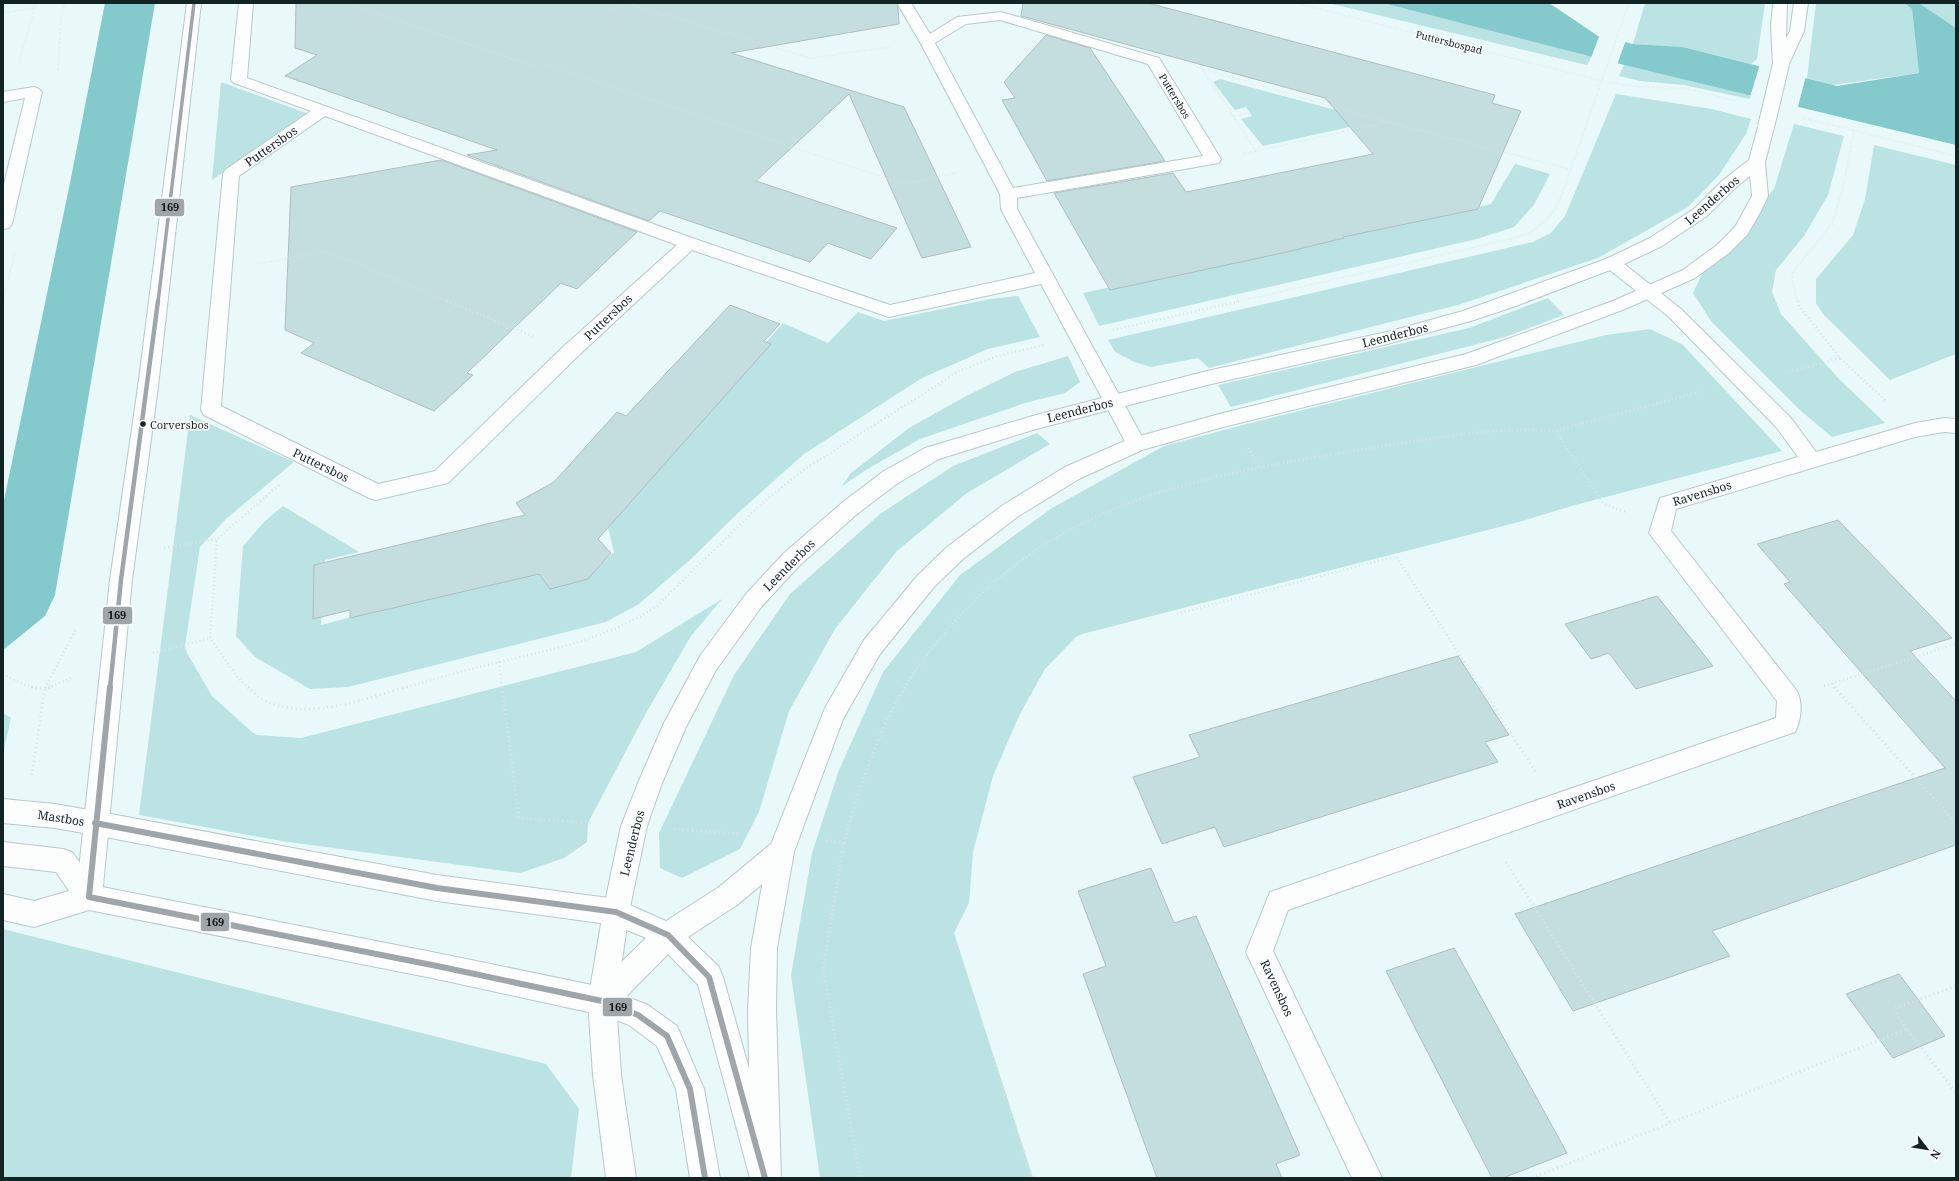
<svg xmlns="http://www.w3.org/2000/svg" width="1959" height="1181" viewBox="0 0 1959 1181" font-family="'Noto Serif',serif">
<rect width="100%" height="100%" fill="#e9f9f9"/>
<path fill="#bbe3e4" d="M1328,3H1383L1592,56L1587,65Z
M1645,3H1765L1757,59L1751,64L1683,47L1633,44Z
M1816,3H1904L1912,9L1919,73L1833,85L1807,78Z
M1919,3H1956V28Z
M1624,65L1751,95L1749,99L1684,85L1640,81L1619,76Z
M1220,79L1377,121L1263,146L1241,119L1252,116L1246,107L1235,110L1213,82Z
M221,82L309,114L212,180Z
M1616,94L1712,109L1751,119L1746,134L1719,175L1688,207L1598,258L1458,305L1209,368L1198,358L1151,367L1134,362L1115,352L1108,340L1533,242L1551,233L1565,216Z
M1794,124L1844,136L1828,195L1804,236L1776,270L1772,292L1781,314L1838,378L1885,423L1832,437L1801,411L1711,321L1693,293L1706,265L1741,228L1774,189Z
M1874,145L1956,165V354L1890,380L1823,314L1816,303V279L1853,235L1865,199Z
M1515,164L1550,174L1534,205L1514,227L1477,239L1099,326L1083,293L1464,211L1491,204Z
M1018,296L1040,337L988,349L922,378L804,454L738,513L692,558L639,604L606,622L348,687L310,689L255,657L236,636L243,546L265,521L283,506L359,552L325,560L321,625L543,567L588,577L614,552L608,528L783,323L828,343L858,312L884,321L990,299Z
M1548,298L1564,315L1505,337L1231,407L1218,385L1469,328Z
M1650,329L1682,344L1782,451L1575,505L1519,522L1082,634L1076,637L1045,669L1019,716L993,776L973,852L969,903L954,933L1033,1178H820L791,975L812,853L839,770L883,672L960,575L1052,508L1164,446L1243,425L1606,335Z
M1068,356L1080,382L1065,393L1025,403L920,439L866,470L841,487L851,473L909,428L966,396L1015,372Z
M190,415L294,462L226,519L200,547L185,646L187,653L212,696L252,732L257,735L301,738L636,652L722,599L691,636L646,713L588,823L587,842L564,858L520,873L281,841L139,815Z
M1037,433L1050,444L967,493L897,551L835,629L789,711L759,812L740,849L682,878L660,868L659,833L734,675L790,594L880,514L953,466Z
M3,713L11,718L3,754Z
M3,929L546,1064L579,1109L571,1178H3Z"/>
<path fill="#84c9cb" d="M105,3H155L55,595L45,616L3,650V505L70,183Z
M1383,3H1549L1598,36L1633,44L1683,47L1837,86L1919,73L1912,9L1904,3H1919L1956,28V145L1624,65Z"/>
<path fill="#e9f9f9" d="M1600,34L1626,40L1617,65L1591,58Z
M1760,64L1806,76L1797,110L1750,97Z"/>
<path fill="#c4ddde" stroke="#afbebe" d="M296,3H896L898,7L899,24L731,53L904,107L971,247L922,258L849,94L756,181L897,228L871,259L828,243L810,262L660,211L649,221L467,155L497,150L285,76L317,55L295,48Z
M1023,3H1148L1495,95L1492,103L1521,111L1478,209L1343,237L1344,238L1287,252L1110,290L1054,193L1173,173L1186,192L1373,154L1325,98L1021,16Z
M1046,35L1090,48L1165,161L1047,181L1002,100L1015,98L1004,82Z
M441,160L637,232L577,289L561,283L467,373L473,375L434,411L301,353L314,343L285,330L291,187Z
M730,305L780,324L764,341L771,344L598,539L611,553L588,579L550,589L539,574L350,618V610L313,619L314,565L525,515L516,503L554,482L617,412L626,416Z
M1838,520L1952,638L1910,651L1956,701V845L1712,931L1730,956L1573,1011L1515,914L1945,768L1784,584L1790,582L1757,544Z
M1657,596L1713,666L1636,689L1609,653L1591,659L1565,624Z
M1458,656L1509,735L1485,742L1498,762L1224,847L1215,827L1162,844L1133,777L1200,757L1189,735Z
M1151,868L1174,923L1196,916L1300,1155L1276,1164L1282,1178H1157L1083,974L1106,966L1078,891Z
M1454,948L1567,1153L1503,1178H1492L1386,971Z
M1899,974L1945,1036L1893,1058L1846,994Z"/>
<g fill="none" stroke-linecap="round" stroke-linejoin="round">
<g stroke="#b9c8c8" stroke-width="2">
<path id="lane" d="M187,3H201L158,387L132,580L102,897L98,906L89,910L80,906L76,897L110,580L138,387Z
M602,987L648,1005L677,1026L704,1089L720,1178H690L676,1089L657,1046L629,1025L592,1011L588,1001L592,991Z"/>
</g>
<g stroke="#b9c8c8" stroke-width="2">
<path id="street" d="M239,3H253L247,78L695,239L890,305L1035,273L1001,209L1000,194L920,42L897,3H911L930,34L957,17L1001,12L1159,58L1221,159L1219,163L1017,198V209L1146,444L1143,449L1136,451L1129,449L1041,284L889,317L692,250L578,356L448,483L376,500L369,498L204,415L201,410L223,174L225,170L311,111L234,83L231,80ZM1000,20L1148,64L1203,156L1013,188L935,43L966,24ZM325,116L677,245L564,346L435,471L378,484L221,406L239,176Z
M34,87L39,89L42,92L12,224L9,228L3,229V188L25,98L3,102V92Z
M1612,257L1618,259L1681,309L1791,418L1816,452L1915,423L1944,418L1956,419V433L1944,432L1915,437L1676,509L1671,531L1797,691C1803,703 1801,721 1795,732L1288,910L1273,951L1382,1178H1352L1246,952L1270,892L1776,718L1777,701L1649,533L1660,498L1798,457L1777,428L1669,317L1606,267L1603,263L1606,259Z
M3,799L55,804L95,811L437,875L616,899L666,921L719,887L772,843L781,840L790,843L794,852L790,861L737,905L688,937L719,967L723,977L780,1178H750L698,985L668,954L612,1011L602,1015L437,979L89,910L34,927L3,920V894L34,901L69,891L56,872L3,866V842L63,849L72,852L97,886L437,953L597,986L646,938L615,925L437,901L95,835L55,828L3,823Z"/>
</g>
<g stroke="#b9c8c8" stroke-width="2">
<path id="secondary" d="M1773,3H1787L1786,38L1790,31L1794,3H1808L1804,31L1789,64L1786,67H1776L1773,64L1771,26Z
M1766,122L1772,124L1774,127L1765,162L1768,196L1761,211L1747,235L1729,253L1695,278L1625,309L1476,365L1223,427L1142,450L1079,479L1017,517L963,559L934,587L880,654L843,719L794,852L777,948L776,1010L781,1178H751L748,1010L751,948L768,852L825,708L864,640L918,575L947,547L1003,505L1065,467L1129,439L1223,413L1466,354L1613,301L1683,270L1717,245L1735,227L1752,196L1750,176L1734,189L1707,216L1662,246L1618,267L1513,307L1474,320L1387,344L1207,385L1036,429L939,459L898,483L857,514L800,565L762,606L716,670L686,727L662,783L647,826L629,912L616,1001L621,1075L636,1178H606L593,1075L588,1001L603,912L621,826L638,783L664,723L700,656L746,594L784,553L843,502L884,471L925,448L1036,415L1207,371L1387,332L1463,311L1606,259L1650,238L1695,208L1722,181L1749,160L1758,127L1760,124Z"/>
</g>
<path stroke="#dce2e2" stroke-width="2" stroke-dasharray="0.5 2" stroke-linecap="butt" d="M348,3L536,67
M625,3L810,58L891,47
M1296,3L1602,81L1640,87L1685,88L1736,101
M3,13L35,8
M607,13L624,3
M19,62L36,3
M540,64L904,184L959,172
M1196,67L1387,122L1569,169
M1201,67L1256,151L1387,122
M58,70L61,17L65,3
M1233,116L1250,113
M1803,118L1956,156
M1243,154L1256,151
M259,264L326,251L450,302
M3,301L15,254
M1236,302L1506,240C1536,233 1550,223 1562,194L1629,3
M1798,302L1792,281L1793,272L1832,224L1843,187L1854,130"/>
<path stroke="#dce2e2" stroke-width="2.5" stroke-dasharray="1 3" stroke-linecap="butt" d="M447,301L535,337
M1798,301L1799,306L1840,358L1887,402
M1113,330L1241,301
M1785,373L1840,358
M1556,431L1702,391
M1248,448L1259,467
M164,548L217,539
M1177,614L1396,556L1481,688
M153,653L210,638
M499,662L502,688
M3,674L27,686L37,688
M1832,684L1835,688
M1824,686L1956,644
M45,688L76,629
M48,688L71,678
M249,688L238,678L210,638L217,539L280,484
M403,688C436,679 470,669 503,661C559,648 608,638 657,606L761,504L805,469L959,371L997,356L1044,345
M904,688C943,627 994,574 1057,537C1148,484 1256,467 1359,450C1423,440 1491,426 1556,431L1603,503L1627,513"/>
<path stroke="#dce2e2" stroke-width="3" stroke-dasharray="1 3.5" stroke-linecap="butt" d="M31,687L44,689
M248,687C253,691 258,698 265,701C309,721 363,699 407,687
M502,687L519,818L593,823
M1481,687L1535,771
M1834,687L1956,823
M45,689L50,687
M32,775L45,687
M674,829L739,834
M826,841L844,843L823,968L860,1178
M844,843C859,789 876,735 905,687
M1506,862L1670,1123
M1907,1029L1893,1009L1956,986
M993,1056L1032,1178
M1532,1178L1907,1029L1956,1093"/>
<use href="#lane" fill="#fcfefe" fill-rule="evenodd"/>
<use href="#street" fill="#fcfefe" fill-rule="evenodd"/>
<use href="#secondary" fill="#fcfefe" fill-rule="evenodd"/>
<g stroke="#b9c8c8" stroke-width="18" stroke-linecap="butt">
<path id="secondary-bridge" d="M1766,127L1781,64"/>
</g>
<use href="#secondary-bridge" stroke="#fcfefe" stroke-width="16"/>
<g stroke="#fff" stroke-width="5.5">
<path id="bus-1-far2" d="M158,302L194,3"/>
</g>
<g stroke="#fff" stroke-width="8">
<path id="bus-1-far1" d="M110,688L121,580L158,301"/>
</g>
<g stroke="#fff" stroke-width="9">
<path id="bus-1" d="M110,687L89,897L437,966L602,1001L638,1015L667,1036L690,1089L705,1178
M95,823L437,888L616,912L668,935L709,977L765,1178"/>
</g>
<use href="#bus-1-far2" stroke="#9fa6aa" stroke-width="3.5"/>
<use href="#bus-1-far1" stroke="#9fa6aa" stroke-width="4.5"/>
<use href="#bus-1" stroke="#9fa6aa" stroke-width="6"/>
</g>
<circle fill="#112323" stroke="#fff" stroke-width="1.5" cx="143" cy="424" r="3.5"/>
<g text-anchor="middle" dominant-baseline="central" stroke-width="3" stroke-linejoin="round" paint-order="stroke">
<g font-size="10" fill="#112323" stroke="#fff">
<text transform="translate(1449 42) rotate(14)">Puttersbospad</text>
<text transform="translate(1175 96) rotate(59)">Puttersbos</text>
</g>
<g font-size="11" fill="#112323" stroke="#fff" text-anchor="start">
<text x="150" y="424">Corversbos</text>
</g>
<g font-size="12" fill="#112323" stroke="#fff">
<text transform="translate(271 146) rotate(-35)">Puttersbos</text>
<text transform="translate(1712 200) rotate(-41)">Leenderbos</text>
<text transform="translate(608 317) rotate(-43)">Puttersbos</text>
<text transform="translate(1395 335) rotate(-14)">Leenderbos</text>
<text transform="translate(1080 410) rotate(-14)">Leenderbos</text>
<text transform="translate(321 465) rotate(26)">Puttersbos</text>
<text transform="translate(1702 493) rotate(-17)">Ravensbos</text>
<text transform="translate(789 565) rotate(-45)">Leenderbos</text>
<text transform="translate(1586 795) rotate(-19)">Ravensbos</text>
<text transform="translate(61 818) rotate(9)">Mastbos</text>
<text transform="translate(632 843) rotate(-76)">Leenderbos</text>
<text transform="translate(1277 988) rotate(65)">Ravensbos</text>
</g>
</g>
<g stroke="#fff" stroke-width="1.5">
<rect x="154" y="198" width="31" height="19" rx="4" fill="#9fa6aa"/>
<rect x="102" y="606" width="31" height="19" rx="4" fill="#9fa6aa"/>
<rect x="200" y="912" width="30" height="20" rx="4" fill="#9fa6aa"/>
<rect x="602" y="997" width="31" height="20" rx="4" fill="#9fa6aa"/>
</g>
<g font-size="11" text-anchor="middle" font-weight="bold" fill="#111">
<text x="170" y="211">169</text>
<text x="117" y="619">169</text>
<text x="215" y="926">169</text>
<text x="618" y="1011">169</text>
</g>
<rect width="1959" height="1181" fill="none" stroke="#112323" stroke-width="8"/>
<g transform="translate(1927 1149) rotate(121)" stroke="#ffffff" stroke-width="3" paint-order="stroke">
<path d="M0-3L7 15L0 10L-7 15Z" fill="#112323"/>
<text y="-6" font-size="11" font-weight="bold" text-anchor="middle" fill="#112323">N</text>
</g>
</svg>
